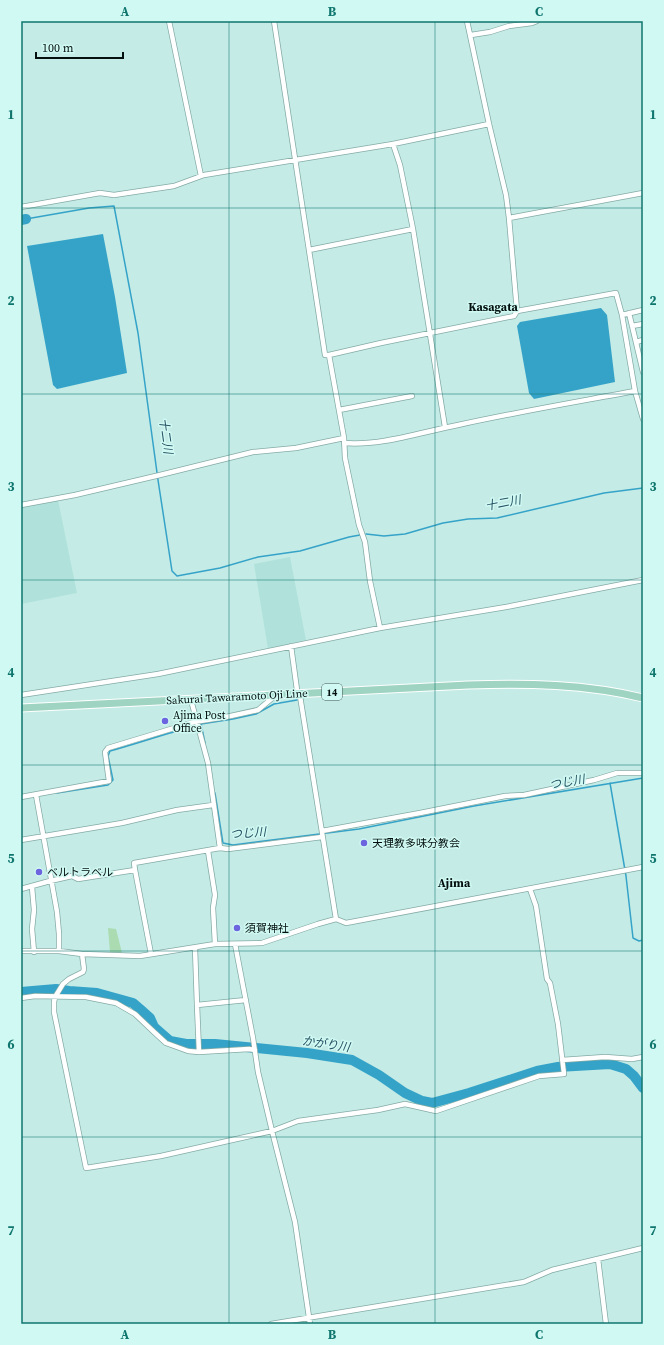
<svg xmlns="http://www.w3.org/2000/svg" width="664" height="1345" viewBox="0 0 664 1345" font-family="'Source Serif 4','Noto Sans JP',serif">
<rect width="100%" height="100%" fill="#c4ebe6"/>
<path fill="#b0e2db" d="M58,500L77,593L21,604V507Z
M290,557L306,640L268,649L254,564Z"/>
<path fill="#aadbb1" d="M108,928L116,929L122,953L110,952Z"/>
<path fill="#35a3c8" d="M103,234L115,297L127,373L57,389L53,385L27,246Z
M601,308L607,315L615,382L534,399L529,393L517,326L520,322Z"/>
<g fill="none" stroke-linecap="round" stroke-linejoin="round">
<path stroke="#35a3c8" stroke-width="1.5" d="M26,219L89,208L114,206L138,333L158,480L172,571L177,576L220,568L258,557L300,551L349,537L360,535
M366,534L384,536L405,534L443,523L468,519L497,518L604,493L643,488
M201,724L205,743
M201,724L233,719L256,714L274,704L297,700
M610,783L626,876L633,938L639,941L643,940
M57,793L108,785L113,780L108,756L110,751C139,743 167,733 196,726
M215,793L223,843L233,845L359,829L474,806L643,778"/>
<path stroke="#35a3c8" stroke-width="10" d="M21,220L26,219
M21,992L56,989L69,991L97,993L133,1003L140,1009L150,1018L154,1027L170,1041L186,1044H215L307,1053L352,1060L379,1075L405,1093L422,1101L432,1103L469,1093L537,1071L558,1067L610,1064L626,1069L634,1076L643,1088"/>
<g stroke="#85aba6" stroke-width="6">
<path id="street" d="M169,21L201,176
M274,21L325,355H329L344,438L345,458L359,525L365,542L370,581L380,628
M471,35L490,32L509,26L532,23L537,21
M393,144L400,165L413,229
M21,207L100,193L114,195L174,186L204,175L393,144L489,124
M509,218L643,193
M309,250L413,229L445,427
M517,311L616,293L622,315L635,391L643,419
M629,313L643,372
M622,315L643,310
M632,326L643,324
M636,342L643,340
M329,355L381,343L514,316L517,311L509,218L506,195L489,124L467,21
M339,410L412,396
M344,443C382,446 421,432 458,425C517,412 576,402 635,391
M21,505L75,495L160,475L253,452L296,448L344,438
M291,646L297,690L300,696L336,919
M21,695L158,674L380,628L506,607L643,580
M191,700L208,763L220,848
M36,795L57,912L59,934V951
M21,797L109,781L105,752L108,748L194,722L226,717L258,710L276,695
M322,831L420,813L505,796L524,795L594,780L617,773H643
M21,840L122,823L177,810L213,805
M208,851L215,895L213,908L215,944
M135,870L151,954
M32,887L34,910L32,929L34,952
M21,889L50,881L72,876L78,879L135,870L134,863L220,848L228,849L322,837
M235,944L253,1038L258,1072L272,1131L295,1222L310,1324
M195,948L197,1005L246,1000
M21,951H59L82,954L140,956L215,944L262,943L318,924L336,919L346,923L643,867
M82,954L84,969L83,972L69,979L63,984L55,997L54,1002V1012L86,1168L161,1156L272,1131L298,1121L378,1110L405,1104L436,1111L539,1076L564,1074L558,1024L550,983L547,979L536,906L530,889
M21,998L35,996L86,997L116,1003L135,1014L154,1032L166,1043L188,1051L199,1052L249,1049L255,1050
M197,1005L199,1052
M562,1060L605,1057L632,1059L643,1057
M598,1259L606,1324
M271,1324L524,1282L552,1270L643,1248"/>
</g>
<g stroke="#fff" stroke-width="9">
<path id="primary" d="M21,708L468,685C526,683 586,684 643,698"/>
</g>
<use href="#street" stroke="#fff" stroke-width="4.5"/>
<use href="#primary" stroke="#9ed4c1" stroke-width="7"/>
</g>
<path fill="none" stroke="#0f766e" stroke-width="1" stroke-opacity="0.55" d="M229,21V1324M435,21V1324M21,208H643M21,394H643M21,580H643M21,765H643M21,951H643M21,1137H643"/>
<g fill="#6c65df" stroke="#d1f9f3" stroke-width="1.5">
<circle cx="165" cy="721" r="4"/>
<circle cx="364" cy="843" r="4"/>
<circle cx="39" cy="872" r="4"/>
<circle cx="237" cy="928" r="4"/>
</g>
<g text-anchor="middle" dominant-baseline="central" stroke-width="3" stroke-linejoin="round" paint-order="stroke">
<rect fill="#d1f9f3" stroke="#415653" stroke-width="1" x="322" y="684" width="20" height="16" rx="3"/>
<g font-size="10" font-weight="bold" fill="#03100e">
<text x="332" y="692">14</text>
</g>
<g font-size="11" fill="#03100e" stroke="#d1f9f3">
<text transform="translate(237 697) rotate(-3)">Sakurai Tawaramoto Oji Line</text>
</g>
<g font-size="11" fill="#03100e" stroke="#d1f9f3" text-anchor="start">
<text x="173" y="715">Ajima Post<tspan x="173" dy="13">Office</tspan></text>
<text x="372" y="843">天理教多味分教会</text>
<text x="47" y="872">ベルトラベル</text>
<text x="245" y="928">須賀神社</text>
</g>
<g font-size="12" font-weight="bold" fill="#03100e" stroke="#d1f9f3">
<text x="493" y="307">Kasagata</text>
<text x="454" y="883">Ajima</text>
</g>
<g font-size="12" font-style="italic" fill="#255262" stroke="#d1f9f3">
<text transform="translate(166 436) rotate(82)">十二川</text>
<text transform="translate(503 503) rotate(-11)">十二川</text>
<text transform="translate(567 782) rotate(-10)">つじ川</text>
<text transform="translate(248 833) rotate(-4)">つじ川</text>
<text transform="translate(326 1044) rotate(8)">かがり川</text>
</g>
</g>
<rect width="664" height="1345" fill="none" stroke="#d1f9f3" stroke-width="44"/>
<path d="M36 52v6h87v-6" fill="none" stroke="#03100e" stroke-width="2"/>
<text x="42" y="52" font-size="12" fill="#03100e" stroke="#d1f9f3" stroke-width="3" paint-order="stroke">100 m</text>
<rect x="22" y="22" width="620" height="1301" fill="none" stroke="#0f766e" stroke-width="1.5"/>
<g font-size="13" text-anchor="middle" font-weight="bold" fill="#0f766e">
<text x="125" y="16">A</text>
<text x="332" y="16">B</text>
<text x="539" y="16">C</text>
<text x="11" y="119">1</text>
<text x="653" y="119">1</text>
<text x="11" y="305">2</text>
<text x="653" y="305">2</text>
<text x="11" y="491">3</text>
<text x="653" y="491">3</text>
<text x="11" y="677">4</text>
<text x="653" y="677">4</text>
<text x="11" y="863">5</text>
<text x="653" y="863">5</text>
<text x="11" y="1049">6</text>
<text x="653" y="1049">6</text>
<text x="11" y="1235">7</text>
<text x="653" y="1235">7</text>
<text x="125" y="1339">A</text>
<text x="332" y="1339">B</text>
<text x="539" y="1339">C</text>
</g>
</svg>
